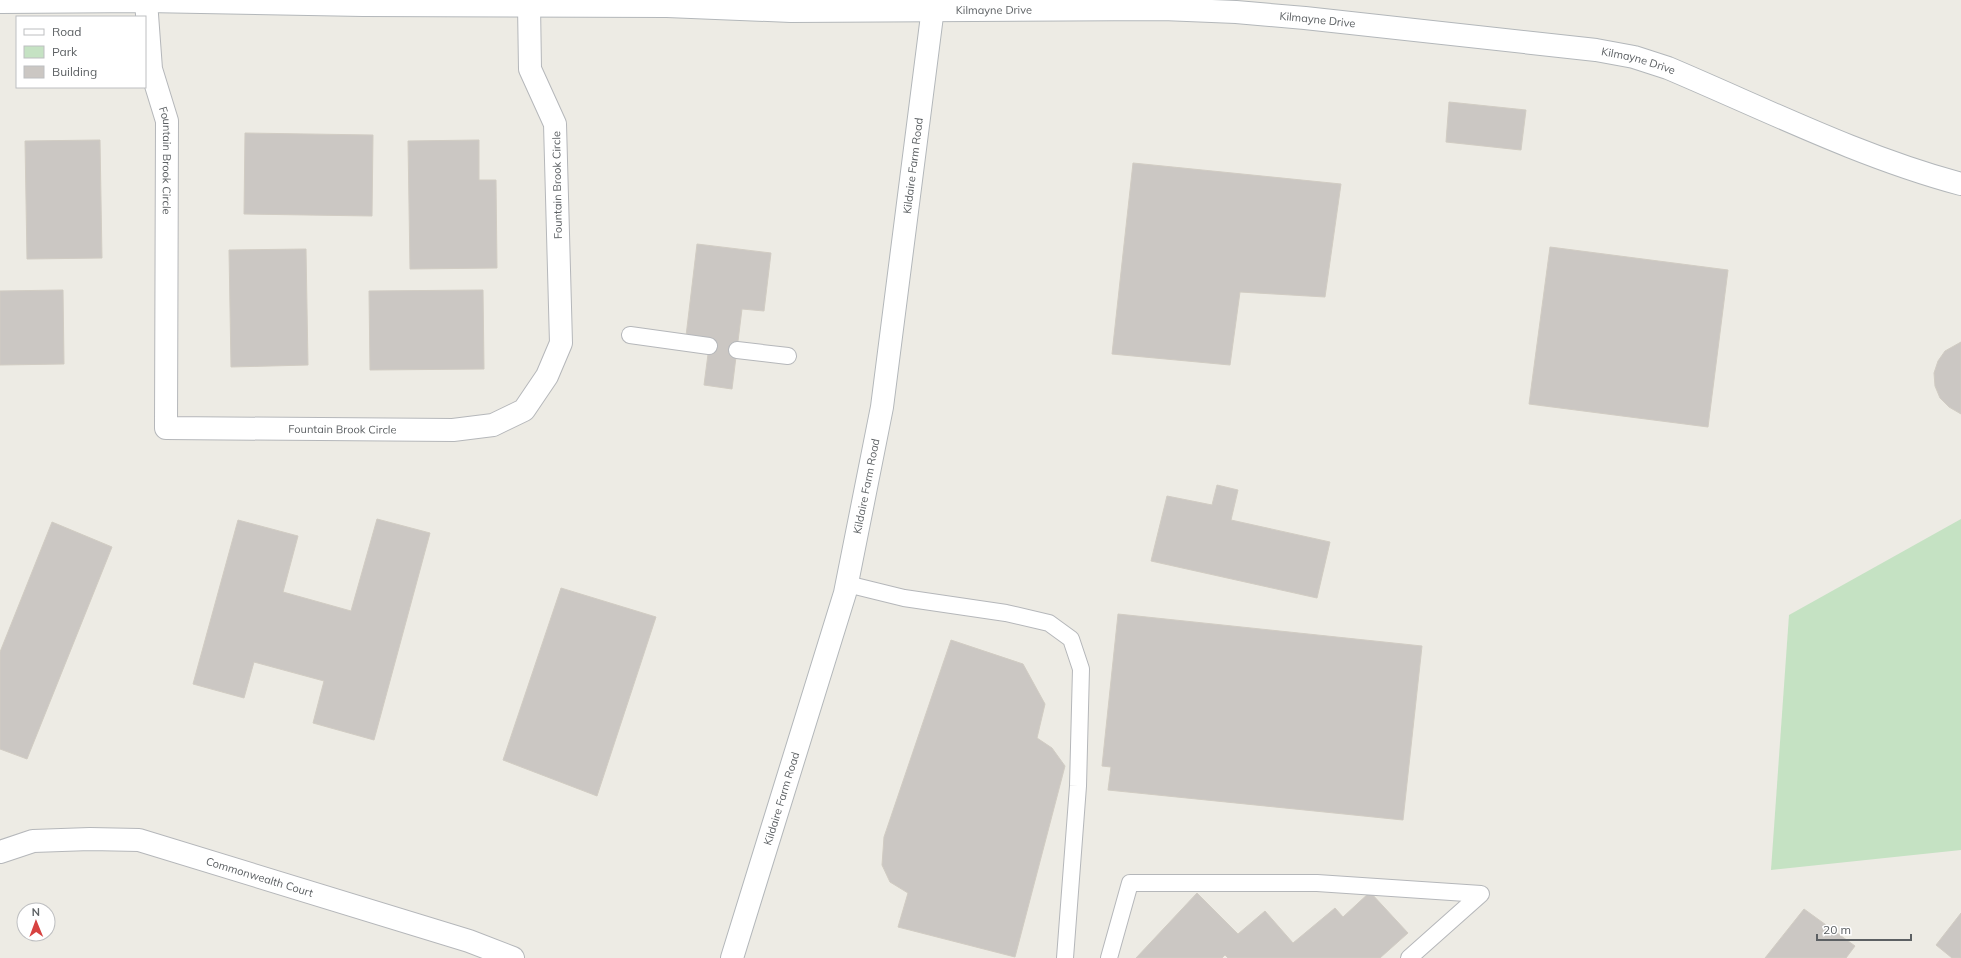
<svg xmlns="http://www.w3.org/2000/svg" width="1961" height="958" viewBox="0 0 1961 958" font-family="Mulish,sans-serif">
<rect width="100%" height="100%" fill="#edebe4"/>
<path fill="#c5e2c3" d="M1961,519V850L1771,870L1789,615Z"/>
<path fill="#cbc7c3" stroke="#d1ccc3" d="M1449,102L1526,110L1521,150L1446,142Z
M245,133L373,135L372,216L244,214Z
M100,140L102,258L27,259L25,141Z
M479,140V180H496L497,268L410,269L408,141Z
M1133,163L1341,184L1325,297L1240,292L1230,365L1112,354Z
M697,244L771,253L764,311L742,309L732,389L704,385L710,339L686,336Z
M1550,247L1728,270L1708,427L1529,404Z
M306,249L308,365L231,367L229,250Z
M63,290L64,364L0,365V291Z
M483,290L484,369L370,370L369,291Z
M1961,342V414L1949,407L1940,398L1935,386L1934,373L1938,361L1945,351Z
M1217,485L1238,490L1231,520L1330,542L1317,598L1151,561L1167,496L1212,505Z
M377,519L430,533L374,740L313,723L324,681L254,662L244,698L193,684L238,520L298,536L283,592L351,611Z
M52,522L112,547L27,759L0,749V652Z
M561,588L656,617L597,796L503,760Z
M1118,614L1422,646L1403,820L1108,790L1111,767L1102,766Z
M951,640L1023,664L1045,704L1037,738L1052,748L1065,766L1015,957L898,927L908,893L890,882L882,865L884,837Z
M1370,892L1408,933L1380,958H1228L1225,955L1222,958H1136L1197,893L1238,934L1265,911L1293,943L1335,908L1343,917Z
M1804,909L1855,946L1846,958H1765Z
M1961,913V958H1952L1936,945Z"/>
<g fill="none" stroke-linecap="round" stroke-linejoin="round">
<g stroke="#b5b7ba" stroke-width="18">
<path id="lane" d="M630,335L709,346
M737,350L788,356
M847,584L904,598L1006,613L1049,623L1071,639L1081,669L1078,786L1065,958
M1109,958L1130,883H1317L1481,894L1409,958"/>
</g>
<g stroke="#b5b7ba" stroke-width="24">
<g id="street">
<path id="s1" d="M146,1L151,69L167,121L166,428L453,430L493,425L524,410L547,376L561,343L555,124L530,69L529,5"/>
<path id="s2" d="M0,852L33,841L90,839L139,840L469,941L513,958"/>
</g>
</g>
<g stroke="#b3b7ba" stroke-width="24">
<g id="secondary">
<path id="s3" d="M0,2L146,1L363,5L667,6L791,11L1163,9L1236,12L1305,18L1596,50L1634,57L1668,68C1765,109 1860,157 1961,184"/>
<path id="s4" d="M732,958L845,593L882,407L934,0"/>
</g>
</g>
<use href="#lane" stroke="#fff" stroke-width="16"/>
<use href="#street" stroke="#fff" stroke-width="22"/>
<use href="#secondary" stroke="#fff" stroke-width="22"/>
</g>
<g text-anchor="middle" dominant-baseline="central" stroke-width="4" stroke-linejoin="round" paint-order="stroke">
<g font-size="11" fill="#5c6063" stroke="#fff">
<text stroke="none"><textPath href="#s3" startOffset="994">Kilmayne Drive</textPath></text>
<text stroke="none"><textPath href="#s3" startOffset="1318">Kilmayne Drive</textPath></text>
<text stroke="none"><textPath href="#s3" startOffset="1642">Kilmayne Drive</textPath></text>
<text stroke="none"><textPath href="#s1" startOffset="162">Fountain Brook Circle</textPath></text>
<text stroke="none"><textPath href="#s4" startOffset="815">Kildaire Farm Road</textPath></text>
<text transform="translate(557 185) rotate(-91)">Fountain Brook Circle</text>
<text stroke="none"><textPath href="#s1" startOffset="606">Fountain Brook Circle</textPath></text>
<text stroke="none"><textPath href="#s4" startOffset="491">Kildaire Farm Road</textPath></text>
<text stroke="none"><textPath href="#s4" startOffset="167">Kildaire Farm Road</textPath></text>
<text stroke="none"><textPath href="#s2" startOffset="267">Commonwealth Court</textPath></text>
</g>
</g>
<rect x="16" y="16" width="130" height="72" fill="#ffffff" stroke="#bebfc1"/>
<rect x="24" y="29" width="20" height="6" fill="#ffffff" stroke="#bebfc1"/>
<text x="52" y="36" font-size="12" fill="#5c6063">Road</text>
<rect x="24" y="46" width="20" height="12" fill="#c5e2c3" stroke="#bebfc1"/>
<text x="52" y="56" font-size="12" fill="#5c6063">Park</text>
<rect x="24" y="66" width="20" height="12" fill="#cbc7c3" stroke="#bebfc1"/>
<text x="52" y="76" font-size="12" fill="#5c6063">Building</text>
<g transform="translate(36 922) rotate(359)"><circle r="19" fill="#ffffff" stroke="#bebfc1"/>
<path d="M0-3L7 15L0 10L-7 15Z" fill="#d74240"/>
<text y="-6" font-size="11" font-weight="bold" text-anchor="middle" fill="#5c6063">N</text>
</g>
<path d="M1817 934v6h94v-6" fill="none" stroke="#5c6063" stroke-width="2"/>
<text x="1823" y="934" font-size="12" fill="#5c6063" stroke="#ffffff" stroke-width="3" paint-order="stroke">20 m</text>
</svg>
